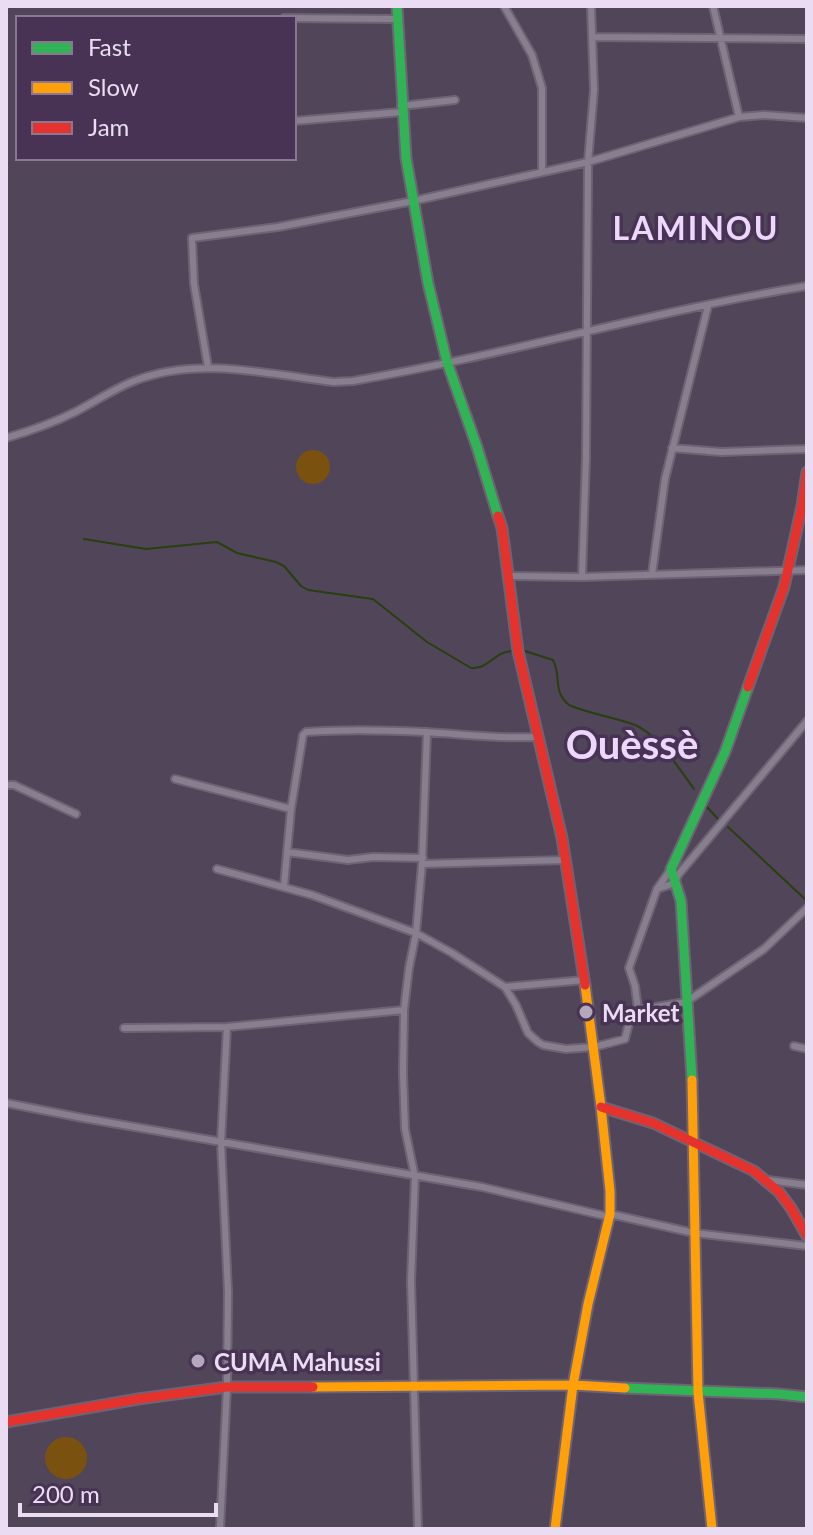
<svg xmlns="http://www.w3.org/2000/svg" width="813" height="1535" viewBox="0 0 813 1535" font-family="Lato,sans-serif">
<rect width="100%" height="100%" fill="#514559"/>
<path fill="#7b5110" d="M296 467a17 17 0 1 1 34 0a17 17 0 1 1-34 0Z
M45 1458a21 21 0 1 1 42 0a21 21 0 1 1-42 0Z"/>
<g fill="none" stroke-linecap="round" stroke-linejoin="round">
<path stroke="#293f0e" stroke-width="2" d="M84,539L146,549L217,542L237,553L276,562L284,566L301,586L308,590L373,599L427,642L471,668C490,669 493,652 512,651
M525,651L553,660C562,678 552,691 569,705C590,714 613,717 635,725C659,735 679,769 694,789
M706,806L718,819
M728,827L806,900"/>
<g stroke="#6e6374" stroke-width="10">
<path id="street" d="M504,6L532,55L542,88V172
M713,6L739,117
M284,18L396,19
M593,37L807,39
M401,106L455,100
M294,121L402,112
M208,367L194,284L192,238L278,227L413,201L588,162L739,117L764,115L807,118
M6,438C30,431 53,423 75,412C95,402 113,389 134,381C198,356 268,374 334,382L353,381C505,355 654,311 807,286
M672,448L721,452L807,449
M652,574L665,479L708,306
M509,576L582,577L807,570
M582,577L586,457L588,162L594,90L591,6
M175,779L291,809
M6,785H14L76,814
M287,852L348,860L373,857L423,858
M422,864L566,860
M217,869L312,895L416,933L452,953L505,987L516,1005L528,1033L538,1042L543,1045L566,1049L594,1047L625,1039L629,1023L638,1010L686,1002L764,949L807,908
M284,886L291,809L303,735L306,732C346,729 385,730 425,732C463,734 498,739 537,737
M657,889L675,883L678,875L807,721
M505,987L584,980
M638,1010L635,986L629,968L657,889L671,869
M124,1028L227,1027L404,1010
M794,1046L807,1049
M6,1103L83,1118L482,1187L610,1217
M768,1180L807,1185
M610,1214L694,1233L807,1246
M220,1529L227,1387L228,1292L221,1142L227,1027
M418,1529L411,1281L415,1177L405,1129L403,1073L404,1010L409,968L416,933L422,864L427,732"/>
</g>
<g stroke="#6e6374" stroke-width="13">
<path id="fast" d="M397,6L406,158L428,283L447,362L477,447L498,516
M692,1080L681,901L671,869L725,752L748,687
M625,1388L779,1394L807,1397"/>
</g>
<g stroke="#6e6374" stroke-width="13">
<path id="slow" d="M692,1080L698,1392L712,1529
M313,1387L573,1385L625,1388
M555,1529L573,1385L588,1304L610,1214V1191L601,1107L585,985"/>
</g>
<g stroke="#6e6374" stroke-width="13">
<path id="jam" d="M498,516L502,528L518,651L562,838L585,985
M748,687L784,587L802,506L807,472
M601,1107L653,1123L754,1171L779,1192L791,1208L807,1236
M6,1422L138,1399L227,1387H313"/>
</g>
<use href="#street" stroke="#877e8e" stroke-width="6"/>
<use href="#fast" stroke="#30b455" stroke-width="9"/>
<use href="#slow" stroke="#ff9f0a" stroke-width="9"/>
<use href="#jam" stroke="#e5322d" stroke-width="9"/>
</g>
<g fill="#b4a8bd" stroke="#483355" stroke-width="3">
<circle cx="586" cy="1012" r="8"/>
<circle cx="198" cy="1361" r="8"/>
</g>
<g text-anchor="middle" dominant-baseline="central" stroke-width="7" stroke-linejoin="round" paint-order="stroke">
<g font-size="24" font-weight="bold" fill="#eaddf3" stroke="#483355" text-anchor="start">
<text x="602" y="1012">Market</text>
<text x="214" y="1361">CUMA Mahussi</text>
</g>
<g font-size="32" font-weight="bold" letter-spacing="2" fill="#edd8fb" stroke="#483355">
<text x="696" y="227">LAMINOU</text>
</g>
<g font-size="40" font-weight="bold" fill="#edd8fb" stroke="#483355">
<text x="632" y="744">Ouèssè</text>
</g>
</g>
<rect width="813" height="1535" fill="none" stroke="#eaddf3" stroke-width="16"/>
<rect x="16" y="16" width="280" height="144" fill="#483355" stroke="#897794" stroke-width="2"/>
<rect x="32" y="42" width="40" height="12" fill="#30b455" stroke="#897794" stroke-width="2"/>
<text x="88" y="56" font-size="24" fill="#eaddf3">Fast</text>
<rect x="32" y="82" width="40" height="12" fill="#ff9f0a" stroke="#897794" stroke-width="2"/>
<text x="88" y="96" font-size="24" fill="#eaddf3">Slow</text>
<rect x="32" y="122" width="40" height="12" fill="#e5322d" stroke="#897794" stroke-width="2"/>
<text x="88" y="136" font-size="24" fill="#eaddf3">Jam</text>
<path d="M20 1503v12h196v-12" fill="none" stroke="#eaddf3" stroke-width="4"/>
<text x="32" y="1503" font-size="24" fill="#eaddf3" stroke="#483355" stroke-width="6" paint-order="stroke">200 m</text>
</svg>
